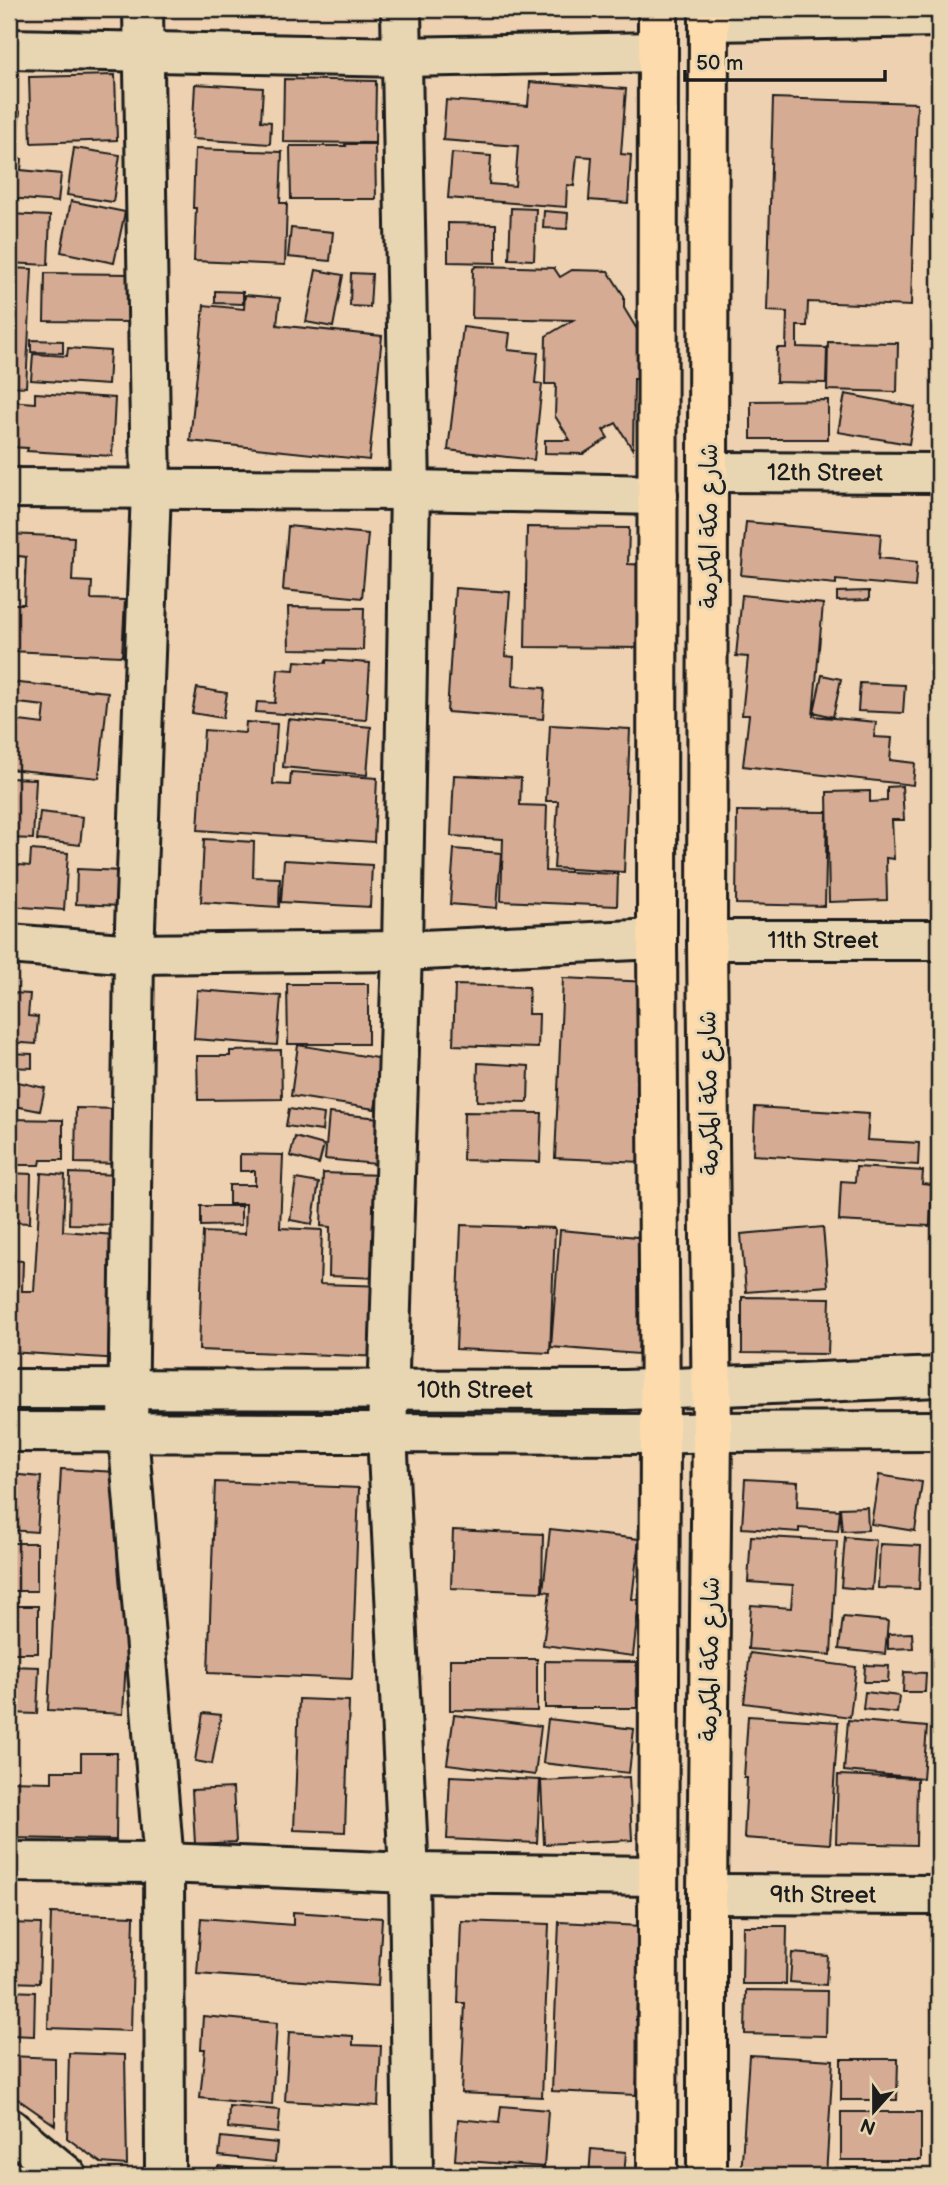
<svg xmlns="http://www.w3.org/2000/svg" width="948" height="2185" viewBox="0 0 948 2185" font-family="'Balsamiq Sans','Playpen Sans Arabic',sans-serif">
<rect width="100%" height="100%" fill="#edd1b0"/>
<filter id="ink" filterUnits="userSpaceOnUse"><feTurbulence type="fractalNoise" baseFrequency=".0143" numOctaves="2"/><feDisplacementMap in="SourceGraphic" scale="14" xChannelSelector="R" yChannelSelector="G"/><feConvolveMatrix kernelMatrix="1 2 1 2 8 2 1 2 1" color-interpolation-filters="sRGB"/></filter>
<g filter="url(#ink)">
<path fill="#d6ab93" stroke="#1c1c1c" stroke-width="2" d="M115,75L117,140L31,143L29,77Z
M284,79L376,81L375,143L283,142Z
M530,82L626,89L621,154L631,155L628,203L589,200L592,157L577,156L574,186L567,185L566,207L448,198L452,153L491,156L489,184L515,186L518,146L443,140L446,100L528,106Z
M195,84L263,88L261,121L271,122L270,144L192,139Z
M773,98L917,103L911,306L808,302L807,326H797V347L827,348L826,383L776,382L777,348H786L787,312L767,311Z
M9,111L20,112L16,146L9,145Z
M345,144H375L376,199H291L290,146H346Z
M74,148L120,155L113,202L67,195Z
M195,149L282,152L280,203H287L285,265L194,261L196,208H193Z
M9,157L22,159L21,170L61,174L58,202L9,198Z
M71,201L125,212L114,263L61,252Z
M511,208L536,209L534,260L509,259Z
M544,211L568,213L567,229L543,228Z
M9,214L50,216L48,265L9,263Z
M448,223L496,224V263L448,262Z
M291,228L333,232L330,261L288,257Z
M476,266L554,268L560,277L572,270L608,271L624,296V308L649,349V379H634L633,450L616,423L603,430L608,438L583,454L545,453V440H570L555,416L556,384H545L546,336L573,320L472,318L473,269Z
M9,268L32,269L26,387L9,386Z
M316,270L343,275L333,327L306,322Z
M45,273L130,274L129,322L44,321Z
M351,273L372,274L370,307L350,306Z
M215,291L243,292V304L215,303Z
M245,295L280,298L277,325L382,336L369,460L190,441L204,305L244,309Z
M463,327L510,333L508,350L538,353L535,383L542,384L534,460L448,450Z
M31,340L63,341V353L31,352Z
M828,342L898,343L897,392L827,390Z
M68,348L110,351L108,385L31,380L33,354L67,356Z
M35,393L115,398L112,456L27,451L28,448L9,447V401L35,403Z
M845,394L915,407L909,444L838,432Z
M828,400V439H751V401Z
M746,522L881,534L879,558L917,562L915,587L836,580V584L741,575Z
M288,526L368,534L362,598L283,590Z
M527,527L629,528L628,564L648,565L647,648L525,647Z
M9,534L74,537L72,581L92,582L91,599L125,600L122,656L9,651V604H24L26,557L18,556L17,579H9Z
M455,588L510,592L505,656L514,657L513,686L545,688L543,719L447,712Z
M869,591V600L837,601V592Z
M742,595L823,604L813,716L876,722L874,737L892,738L890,760L915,763L913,785L743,766L749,715H742L748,657L736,656Z
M288,607L364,608L363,650L289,649Z
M326,660L370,663L366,720L256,712L257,702L275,703L278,669L294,670L295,661L326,663Z
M822,675L841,679L833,717L814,712Z
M9,682L108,692L99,778L9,769L11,720L43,724L45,706L9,702Z
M860,683L905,685L903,713L858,711Z
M197,688L227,693L223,718L192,713Z
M288,719L371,727L367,775L283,767Z
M246,722L277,724L273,784L290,785L291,772L377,778L374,842L198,830L204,730L245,733Z
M550,725L630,729L624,872L554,868L558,801H546Z
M454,775L521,778L520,805L547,806L545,871L618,874L617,906L501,901L503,839L451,836Z
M9,778L36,779L33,839L9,838Z
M902,786L904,820H892L894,859L886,858L887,900L829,902L827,792L870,791V802L887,801V787Z
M737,811L827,812L825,906L736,904Z
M40,812L83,817L80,845L37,840Z
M204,839L254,842L253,877L280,878L279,907L201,902Z
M454,849L501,853L497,908L450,904Z
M31,850L68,853L64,910L9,906V864L30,866Z
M284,860L372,865L370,907L281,902Z
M77,869L123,871L122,906L76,904Z
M563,978L649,982L642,1162L555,1158Z
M287,984H368V1044H288Z
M455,985L529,987L528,1014H539L538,1048L453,1045Z
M197,990L281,996L277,1045L194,1039Z
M12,993L30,994L28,1016L38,1017L36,1044L9,1042V998H12Z
M298,1045L383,1059L375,1109L291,1096Z
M281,1050L282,1099L198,1100L197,1056H230V1051Z
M9,1053L32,1054V1068L9,1067Z
M478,1063L529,1066L528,1102L477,1101Z
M9,1080L45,1088L40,1111L9,1105Z
M755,1107L869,1114L867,1140L919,1143L918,1165L753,1155Z
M76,1108L122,1109L121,1164L75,1163Z
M289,1109L324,1114L322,1131L286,1126Z
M464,1112L542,1113L540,1162L463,1160Z
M329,1113L380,1118L376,1164L325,1159Z
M9,1119L63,1120V1160H41L40,1165H9Z
M295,1137L324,1145L319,1164L290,1156Z
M240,1154L283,1155L280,1228L322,1230L320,1284L387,1286L384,1357L199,1350L203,1232L245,1234L246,1204H229V1185H255V1171H240Z
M856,1167L923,1171L922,1184L932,1185L930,1226L839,1221L841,1181L855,1182Z
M9,1173L31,1174L30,1223L9,1222Z
M41,1173L65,1175L63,1231L128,1236L121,1359L9,1352V1260L23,1261L22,1291H34Z
M70,1173L119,1175L117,1225L69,1224Z
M323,1173L381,1175L377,1278L329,1276L330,1227L321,1226Z
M296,1179L319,1183L312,1224L290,1220Z
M201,1206H241V1225L201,1226Z
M461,1225L555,1228L550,1353L456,1349Z
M823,1227L828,1286L746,1292L741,1234Z
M560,1230L648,1238L638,1354L551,1347Z
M742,1297L830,1298L828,1354L742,1353Z
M61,1469L136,1473L123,1714L48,1710Z
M9,1474L41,1477L37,1532L9,1530Z
M879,1475L922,1482L915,1531L871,1524Z
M745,1479L798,1482L797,1507L840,1510L838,1531L799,1528V1532L742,1528Z
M215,1482L359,1488L352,1679L208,1673Z
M867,1507L868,1530L842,1531L840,1508Z
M550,1529L639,1539L632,1599L639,1600L633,1656L543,1645L550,1592L543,1591Z
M453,1530L543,1534L542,1592L451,1588Z
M751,1536L837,1541L831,1655L748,1649L751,1605L791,1608L793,1585L748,1582Z
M845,1537L876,1540L872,1590L841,1587Z
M9,1543H37V1591H9Z
M880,1544L921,1546L919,1589L878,1588Z
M9,1606H38V1653H9Z
M843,1617L888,1621L885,1654L839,1649Z
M912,1633L913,1648L888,1649V1634Z
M750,1653L856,1667L850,1717L744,1703Z
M450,1659H537V1711L450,1710Z
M545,1661L636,1662L637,1708H545Z
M865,1665L889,1666L888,1682H864Z
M9,1666L39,1667L37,1714L9,1713Z
M904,1672L926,1673L925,1692H903Z
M865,1692L899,1696L897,1713L863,1709Z
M299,1699L349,1701L345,1832L294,1830Z
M203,1713L221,1715L212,1764L195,1761Z
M454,1715L541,1726L535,1775L447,1764Z
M748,1716L838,1722L830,1844L744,1838L747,1778H744Z
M548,1719L634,1729L629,1773L543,1763Z
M848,1720L927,1727L923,1778L844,1771Z
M81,1753H117L116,1840L9,1838V1781L52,1782V1771H81Z
M838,1775L917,1778L916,1845L836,1843Z
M450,1776L540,1780L537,1843L447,1839Z
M629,1777L632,1840L544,1844L541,1781Z
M233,1788L236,1842L195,1844L192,1790Z
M293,1912L382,1918L378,1986L197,1974L201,1918L293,1925Z
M51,1913L134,1916L131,2031L48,2028Z
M461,1921L549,1924L542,2097L461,2093L465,2003H458Z
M559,1922L641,1926L636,2020H640L636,2095L552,2091Z
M9,1923L41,1924L39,1983L9,1982Z
M743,1926H787L786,1984H742Z
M792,1953L828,1956L826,1985L790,1982Z
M746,1990L827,1991L826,2036L745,2034Z
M9,1991L35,1992L34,2036L9,2035Z
M203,2016L277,2023L272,2105L200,2098L205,2049H201Z
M289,2032L353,2036V2045L381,2046L378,2106L285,2101Z
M69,2053L125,2055L127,2165L101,2163L67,2138Z
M749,2055L833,2060L826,2176H741Z
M9,2056L55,2058V2125L9,2093Z
M841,2059H898L897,2100H841Z
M229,2106L280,2110L278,2133L228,2128Z
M501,2106L548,2110L544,2167L455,2160L458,2119L499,2123Z
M841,2112H921V2160H841Z
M221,2137L277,2143L275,2162L219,2156Z
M591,2149L626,2152L624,2176H589Z
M218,2166L283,2172V2176H217Z
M835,2168H875V2176H835Z"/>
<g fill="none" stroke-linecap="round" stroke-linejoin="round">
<g stroke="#1c1c1c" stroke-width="44">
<g id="minor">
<path d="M143,9L151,490L134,954L128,1433L164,1863L165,2176"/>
<path d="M401,9L410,490L402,951L387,1434L409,1873L413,2176"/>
<path d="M709,21L939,17"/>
<path d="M9,49L401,57L658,52"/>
<path id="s1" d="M709,472L939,473"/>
<path d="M9,488L410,490L658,495"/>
<path id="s2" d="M707,940H939"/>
<path d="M9,944L134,954L402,951L657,939"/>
<path id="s3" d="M9,1389L625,1390L939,1377"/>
<path d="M9,1432L660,1434L712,1432L939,1431"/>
<path d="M9,1862L164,1863L409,1873L657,1876"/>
<path id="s4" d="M707,1894L939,1895"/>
<path d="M9,2128L67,2176"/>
</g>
</g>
<g stroke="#1c1c1c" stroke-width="44">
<path id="major" d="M657,2176L660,1434L657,939L658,9
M707,2176V1894L712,1432L707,940L709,9"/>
</g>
<use href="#minor" stroke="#e8d6b3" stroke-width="38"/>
<use href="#major" stroke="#fedbac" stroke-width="38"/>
</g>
</g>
<g text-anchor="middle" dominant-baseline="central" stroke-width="6" stroke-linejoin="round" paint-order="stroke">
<g font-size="24" fill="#1c1c1c" stroke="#e8d6b3">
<text stroke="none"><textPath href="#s1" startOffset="116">12th Street</textPath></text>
<text transform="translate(709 526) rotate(-90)">شارع مكة المكرمة</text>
<text stroke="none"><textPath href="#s2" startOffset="116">11th Street</textPath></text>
<text transform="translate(709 1093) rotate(-91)">شارع مكة المكرمة</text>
<text stroke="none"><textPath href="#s3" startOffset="466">10th Street</textPath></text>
<text transform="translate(710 1659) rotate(-89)">شارع مكة المكرمة</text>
<text stroke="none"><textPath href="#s4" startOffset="116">9th Street</textPath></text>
</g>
</g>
<rect width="948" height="2185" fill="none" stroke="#e8d6b3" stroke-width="35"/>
<rect x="18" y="18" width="913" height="2150" fill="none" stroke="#1c1c1c" stroke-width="2.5" filter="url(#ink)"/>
<g transform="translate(874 2111) rotate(201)" stroke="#e8d6b3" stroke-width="5" paint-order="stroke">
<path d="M0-5L12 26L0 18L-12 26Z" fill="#1c1c1c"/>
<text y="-10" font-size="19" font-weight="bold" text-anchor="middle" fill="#1c1c1c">N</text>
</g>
<path d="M685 70v10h200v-10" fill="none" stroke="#1c1c1c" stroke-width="3.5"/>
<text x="696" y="70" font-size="21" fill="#1c1c1c" stroke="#e8d6b3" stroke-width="5" paint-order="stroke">50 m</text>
</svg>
